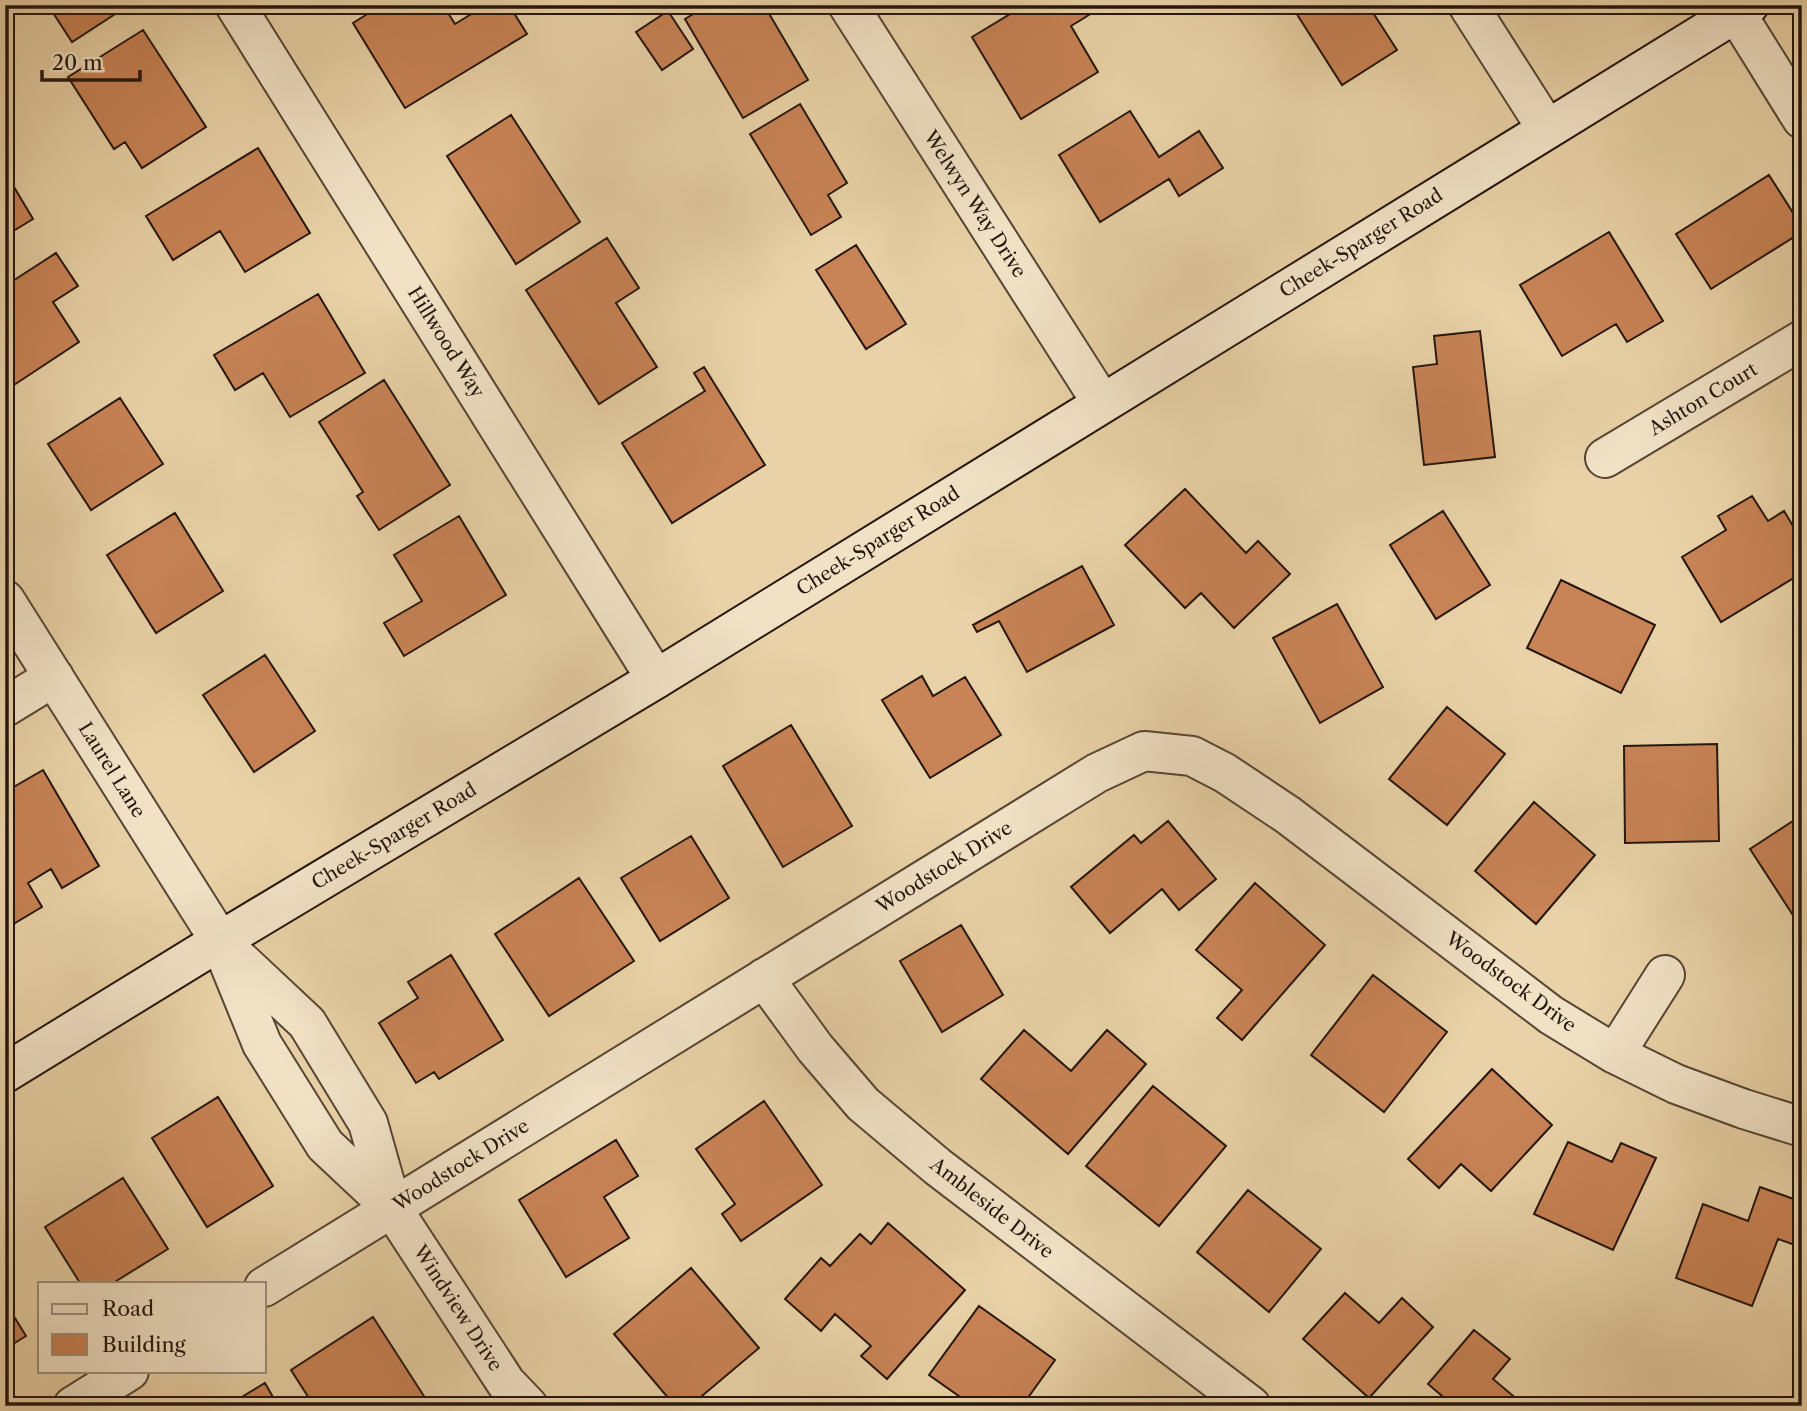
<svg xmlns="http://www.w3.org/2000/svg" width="1807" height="1411" viewBox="0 0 1807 1411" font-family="'Libre Caslon Text',serif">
<rect width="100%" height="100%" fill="#e9d2a7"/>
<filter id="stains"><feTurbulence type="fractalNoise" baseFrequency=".00286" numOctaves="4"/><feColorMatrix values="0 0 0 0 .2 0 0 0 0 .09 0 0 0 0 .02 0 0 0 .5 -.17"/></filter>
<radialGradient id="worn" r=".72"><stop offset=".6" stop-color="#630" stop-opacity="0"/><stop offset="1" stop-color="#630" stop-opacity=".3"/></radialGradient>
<path fill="#c88356" stroke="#25160e" stroke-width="2" d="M48,5H129L72,42Z
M382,5H443L455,24L486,5H509L527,34L405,108L353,23Z
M708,5H764L808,80L743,118L685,19Z
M1025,5H1094L1097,10L1071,26L1098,72L1021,119L972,37Z
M1291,5H1368L1397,50L1342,85Z
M668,11L693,49L662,70L636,32Z
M143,30L206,127L142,168L125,142L114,149L68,77Z
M800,104L847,183L828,195L841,217L811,235L750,134Z
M1130,111L1159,157L1199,131L1223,168L1179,196L1169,179L1100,222L1059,155Z
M511,115L580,222L516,264L447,156Z
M258,148L310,233L245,272L220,231L173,260L146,216Z
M1769,175L1802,227V232L1711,289L1676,234Z
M14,187L33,219L5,236V191Z
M1609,232L1663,321L1627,342L1616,324L1562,356L1520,285Z
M607,238L639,288L616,303L657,367L599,404L526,290Z
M856,245L906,324L866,349L816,270Z
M56,253L78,286L53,302L79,342L14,385L5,372V286Z
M318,294L365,373L290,417L263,373L235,390L214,355Z
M1480,331L1495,457L1424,465L1413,367L1437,364L1434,336Z
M704,367L765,465L672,523L622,443L705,391L694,373Z
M384,380L450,485L379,530L357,496L363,492L319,422Z
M120,398L163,464L91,510L48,444Z
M1185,489L1246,553L1258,541L1290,574L1234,628L1201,593L1185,608L1125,545Z
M1752,496L1768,521L1784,511L1802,541V573L1721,622L1682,557L1726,530L1718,516Z
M1443,511L1490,585L1436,619L1390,545Z
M175,513L223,591L156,633L107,555Z
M459,516L506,595L404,656L384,623L422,601L394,555Z
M1082,566L1114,625L1027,672L999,621L977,632L973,625Z
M1561,580L1655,625L1621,693L1527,648Z
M1337,604L1383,687L1320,723L1273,638Z
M265,655L315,731L254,772L203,695Z
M922,676L933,696L965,677L1001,735L930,778L882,700Z
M1447,707L1505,754L1447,825L1389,779Z
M791,725L852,826L783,867L723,766Z
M1717,744L1719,841L1625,843L1624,746Z
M43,770L99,866L62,888L51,869L28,883L42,907L5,929V792Z
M1534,802L1595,855L1536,924L1475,871Z
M1802,815V925L1800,926L1750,849Z
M1168,821L1216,879L1179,910L1162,889L1110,933L1071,887L1134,835L1141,843Z
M691,836L729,898L660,941L621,878Z
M579,878L634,961L549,1016L495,934Z
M1255,883L1325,945L1242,1040L1217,1018L1242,990L1196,950Z
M961,925L1003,995L942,1032L900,961Z
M451,955L503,1040L439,1079L434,1072L416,1083L379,1023L418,998L408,982Z
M1373,975L1447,1032L1384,1112L1311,1055Z
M1024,1030L1071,1071L1107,1030L1146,1064L1068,1154L981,1079Z
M1492,1069L1552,1125L1491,1191L1461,1164L1439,1188L1408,1159Z
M1153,1086L1226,1146L1159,1226L1086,1166Z
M218,1097L273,1186L207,1227L152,1138Z
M764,1101L822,1185L741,1241L722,1214L735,1204L696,1149Z
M616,1140L638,1176L604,1197L629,1238L566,1277L519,1200Z
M1568,1142L1612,1162L1621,1143L1656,1158L1613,1250L1534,1214Z
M123,1178L168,1249L113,1283H80L45,1227Z
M1760,1187L1802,1202V1226L1795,1245L1778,1239L1752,1306L1676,1278L1703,1204L1748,1221Z
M1248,1190L1321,1249L1269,1312L1197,1252Z
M888,1223L965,1290L887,1379L861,1356L871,1346L835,1314L821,1331L785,1299L821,1258L830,1266L860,1234L871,1244Z
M691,1268L759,1348L690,1406H675L614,1334Z
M1345,1293L1379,1323L1402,1298L1433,1327L1369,1398L1303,1339Z
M5,1302L26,1336L5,1349Z
M979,1306L1055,1360L1022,1406H973L929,1375Z
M373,1317L429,1404L426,1406H314L291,1370Z
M1474,1330L1510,1359L1493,1379L1525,1406H1434L1442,1396L1428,1384Z
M265,1383L278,1406H227Z"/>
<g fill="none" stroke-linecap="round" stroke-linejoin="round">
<g stroke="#564534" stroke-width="42">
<path id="minor" d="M235,5L656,679
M848,5L1102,403
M1468,5L1547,129
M1736,13L1802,119
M1605,458L1802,340
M5,600L220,941L262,1044L325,1145L392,1208L506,1383L528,1406
M5,707L54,677
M229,950L307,1023L368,1123L392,1208
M764,978L815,1048L863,1104L938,1167L1251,1406
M1615,1054L1665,975
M264,1287L1097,773L1144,751L1192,756L1225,773L1288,815L1551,1015L1615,1054L1676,1084L1744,1109L1802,1127
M73,1406L129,1371"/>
</g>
<g stroke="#25160e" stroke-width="42">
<path id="secondary" d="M5,1073L220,941L656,679L1749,5"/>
</g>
<use href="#minor" stroke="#f1e2c6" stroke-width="38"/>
<use href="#secondary" stroke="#f1e2c6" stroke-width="38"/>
</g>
<g text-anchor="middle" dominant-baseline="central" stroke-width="5" stroke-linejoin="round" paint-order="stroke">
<g font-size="19" fill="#25160e" stroke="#f1e2c6">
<text transform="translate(975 204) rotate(57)">Welwyn Way Drive</text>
<text transform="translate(1361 243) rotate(-32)">Cheek-Sparger Road</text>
<text transform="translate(446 342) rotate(58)">Hillwood Way</text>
<text transform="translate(1703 399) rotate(-31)">Ashton Court</text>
<text transform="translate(878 541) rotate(-32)">Cheek-Sparger Road</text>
<text transform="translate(112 770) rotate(58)">Laurel Lane</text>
<text transform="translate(394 836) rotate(-31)">Cheek-Sparger Road</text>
<text transform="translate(944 867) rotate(-32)">Woodstock Drive</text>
<text transform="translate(1511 982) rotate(36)">Woodstock Drive</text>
<text transform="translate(461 1165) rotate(-32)">Woodstock Drive</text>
<text transform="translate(992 1208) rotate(38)">Ambleside Drive</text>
<text transform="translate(458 1308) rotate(57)">Windview Drive</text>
</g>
</g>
<rect width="1807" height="1411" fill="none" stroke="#e9d2a7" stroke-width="28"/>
<rect x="7" y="7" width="1793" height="1397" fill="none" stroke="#25160e" stroke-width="3.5"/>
<rect x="14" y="14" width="1779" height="1383" fill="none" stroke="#25160e" stroke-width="2"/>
<rect x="38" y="1282" width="228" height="91" fill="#f1e2c6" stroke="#9f907c" stroke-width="2"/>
<rect x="52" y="1304" width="35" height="10" fill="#f1e2c6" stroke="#9f907c" stroke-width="2"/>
<text x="102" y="1316" font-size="21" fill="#25160e">Road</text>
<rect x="52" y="1334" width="35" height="21" fill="#c88356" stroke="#9f907c" stroke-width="2"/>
<text x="102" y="1352" font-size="21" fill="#25160e">Building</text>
<path d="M42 70v10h98v-10" fill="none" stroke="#25160e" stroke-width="3.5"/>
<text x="52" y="70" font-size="21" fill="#25160e" stroke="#f1e2c6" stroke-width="5" paint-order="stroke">20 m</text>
<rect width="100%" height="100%" filter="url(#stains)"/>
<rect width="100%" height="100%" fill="url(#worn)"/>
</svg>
